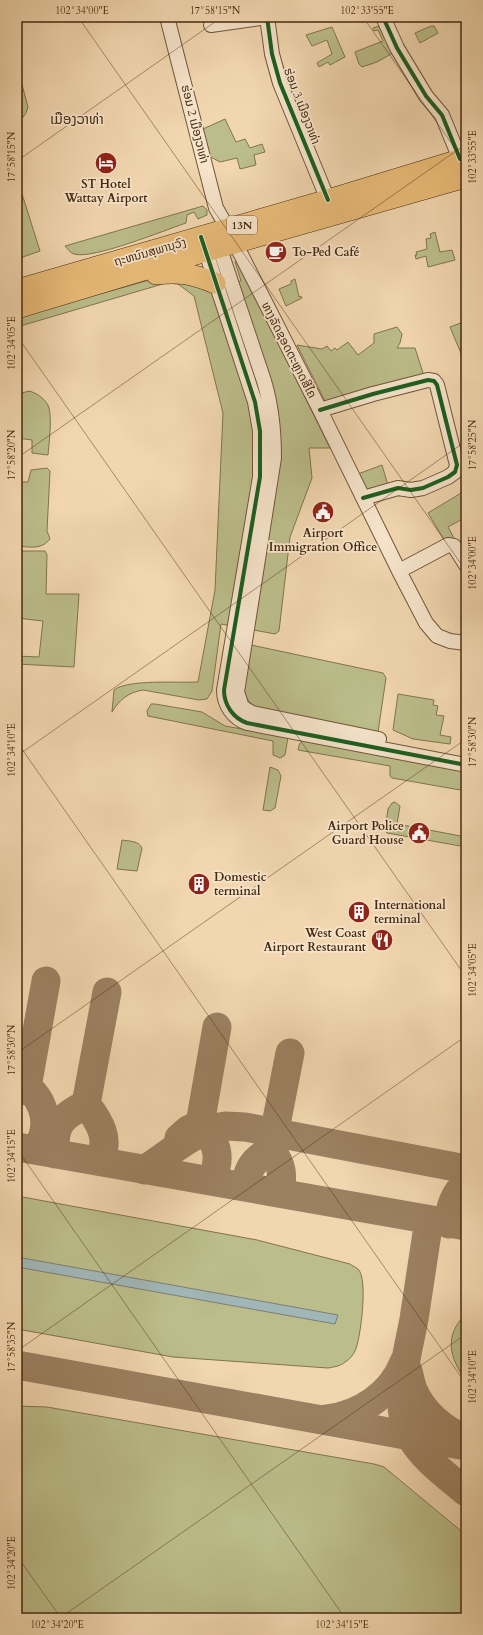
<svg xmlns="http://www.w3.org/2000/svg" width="483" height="1635" viewBox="0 0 483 1635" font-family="Cardo,'Noto Sans Lao',serif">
<rect width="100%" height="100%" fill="#f1d6af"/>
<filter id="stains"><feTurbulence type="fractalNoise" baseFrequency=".005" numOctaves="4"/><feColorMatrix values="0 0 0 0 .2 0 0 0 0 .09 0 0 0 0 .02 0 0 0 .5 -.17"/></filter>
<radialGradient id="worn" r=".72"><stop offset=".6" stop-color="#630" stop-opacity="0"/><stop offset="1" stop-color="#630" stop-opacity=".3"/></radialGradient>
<path fill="#bbbd8a" stroke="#81744e" d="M379,26L393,53L377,62L362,67L359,64L355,52L383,41L378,30L374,31L373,28Z
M431,26H434L438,33L420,43L415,33Z
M332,27L345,57L330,65L328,62L319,67L317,63L332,54L327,40L312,46L306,35Z
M17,66L28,107L26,113L17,125Z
M225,119L236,142L245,139L250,148L262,144L265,152L254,155L256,165L240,169L237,158L220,162L209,156L203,129Z
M17,178L40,251L17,259Z
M203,206L207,210V215L198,219L194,212L187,215L186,223C165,230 92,260 74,254C70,253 68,249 65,246Z
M435,232L440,252L452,250L455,260L428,267L426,256L416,259L415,255H417L416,252L427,249L426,239L431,238L430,234Z
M238,260L255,296L330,448H309L312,478L290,537L279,631L275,634L221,624L212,691L207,699L199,700L143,690C129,692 119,700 112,712L114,690C128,679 178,683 198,682L215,590L223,413L194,296L178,284L166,283L17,327V317L157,278L182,280L211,290L241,281L235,262Z
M295,279L299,297L301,296L302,298L286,306L279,289L291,284V281Z
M466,321V365L450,327Z
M397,327L402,334L400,343L397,348H415L424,376L328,407L297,345L322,349L327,346L331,351L335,348L337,350L348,342L358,355L374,343V334Z
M29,391C37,393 47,400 49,408C52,420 49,443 48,455L32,453V440L17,438V402L22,393Z
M382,465L390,492L369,497L358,474Z
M47,468L50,471L47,531L50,539C41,550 30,547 17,546V482H28L31,470Z
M466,490V517L448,527L455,540L446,543L428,513Z
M17,551H45L47,555L46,594H79L74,667L17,664V656L39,657L43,621L17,618Z
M251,645L383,673L386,678L378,732L258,709C234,696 247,665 251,645Z
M398,694L434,700L433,705L438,706L436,715L444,716L440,735L451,737L450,744L413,739L393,730Z
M151,704H155L202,712L225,726L288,737L285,755L280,758L273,755V741L148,716L147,711Z
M305,740L466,769V791L392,778L390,776V766L298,750C299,745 299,742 305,740Z
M270,767L278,770L281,776L275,808L270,811L263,810Z
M395,802L400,806L397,824L466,837V847L387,833L385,830L388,809L392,803Z
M122,840C129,841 139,841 142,848L137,871L117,869Z
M17,1196L257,1240L350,1264C352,1266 356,1267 358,1269C368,1278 361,1332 357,1345C356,1351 351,1359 345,1362C341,1366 334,1367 328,1368L173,1357L17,1329Z
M466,1314V1381C450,1358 443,1336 466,1314Z
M17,1406L47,1407L374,1464L384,1467L466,1535V1618H17Z"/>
<path fill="#a1b6b7" stroke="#7d7e75" d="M17,1257L338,1315L335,1324L17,1267Z"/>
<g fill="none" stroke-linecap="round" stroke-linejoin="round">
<path stroke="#9c8060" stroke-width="29" d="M27,1087C46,1102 51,1129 36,1149
M17,1092L27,1087L46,981
M86,1104C100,1122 111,1140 99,1161
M200,1124C218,1141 222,1159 211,1181
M179,1138L188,1130L200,1124L217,1027
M17,1147L466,1226
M271,1150C282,1164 284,1176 279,1193
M55,1154C54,1124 60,1118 86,1104L107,992
M144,1170C170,1154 194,1129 226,1126C232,1126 239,1127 245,1127L466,1169
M246,1187C246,1169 255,1158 271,1150L290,1053
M429,1220C424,1253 419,1286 414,1319C408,1353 392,1404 410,1436C423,1459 446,1475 466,1492
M449,1224C449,1209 454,1193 466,1184
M17,1365L466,1446
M408,1371C410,1378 411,1386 414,1392C424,1414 445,1430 466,1440
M327,1419C360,1415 392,1394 404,1362"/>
<g stroke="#725538" stroke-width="16">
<path id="minor" d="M167,17L216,208L228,229L320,410L399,571L426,623L437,636L450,641L466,643
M267,17L272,54L280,83L328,200
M383,17L397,48L426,96L442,115L460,159
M211,25L267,17
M217,240L264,381C272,407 274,431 274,458L237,692L242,707L252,713L379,739
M203,243L255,402L260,431V477L224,690C224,705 233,718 247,723L466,765
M320,410L373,394L428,380L434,381L437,385L457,465L455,472L448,477L423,488L411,490L398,488L363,498
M399,571L448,545L454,546L466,565"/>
</g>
<g stroke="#472a11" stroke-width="22">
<path id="highway" d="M156,274C180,271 193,274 215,283
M17,290L328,200L466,158
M17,308L206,251L466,177"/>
</g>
<use href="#minor" stroke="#f6e4cb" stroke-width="14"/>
<use href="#highway" stroke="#e8bb78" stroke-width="21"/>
<g stroke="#f6e4cb" stroke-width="6">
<path id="cycleway" d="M267,17L272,54L280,83L328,200
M383,17L397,48L426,96L442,115L460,159
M201,237L255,402L260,431V477L224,690C224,705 233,718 247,723L466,765
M320,410L373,394L428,380L434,381L437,385L457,465L455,472L448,477L423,488L411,490L398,488L363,498"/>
</g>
<use href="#cycleway" stroke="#1b5e20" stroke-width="4"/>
</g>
<path fill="none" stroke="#472a11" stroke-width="1" stroke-opacity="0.45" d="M78,17L466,571M363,17L466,164M17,161L222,17M17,336L466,977M17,458L466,144M17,742L466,1384M17,756L466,441M17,1053L466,739M17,1149L345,1618M17,1351L466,1036M17,1556L61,1618M60,1618L466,1334"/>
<defs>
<g id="hotel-disc" transform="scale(1.15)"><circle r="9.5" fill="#8f2418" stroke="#f6e4cb"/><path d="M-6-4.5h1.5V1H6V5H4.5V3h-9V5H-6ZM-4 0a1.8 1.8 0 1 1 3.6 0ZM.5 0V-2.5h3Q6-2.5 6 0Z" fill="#fff"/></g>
<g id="cafe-disc" transform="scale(1.15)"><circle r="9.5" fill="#8f2418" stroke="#f6e4cb"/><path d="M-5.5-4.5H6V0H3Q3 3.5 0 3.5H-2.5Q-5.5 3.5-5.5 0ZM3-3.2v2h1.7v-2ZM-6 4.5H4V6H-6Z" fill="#fff"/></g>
<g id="civic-disc" transform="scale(1.15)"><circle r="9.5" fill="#8f2418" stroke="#f6e4cb"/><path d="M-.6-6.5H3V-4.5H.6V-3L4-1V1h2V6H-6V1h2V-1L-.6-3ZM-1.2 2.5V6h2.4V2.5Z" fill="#fff"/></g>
<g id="building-disc" transform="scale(1.15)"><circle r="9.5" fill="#8f2418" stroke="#f6e4cb"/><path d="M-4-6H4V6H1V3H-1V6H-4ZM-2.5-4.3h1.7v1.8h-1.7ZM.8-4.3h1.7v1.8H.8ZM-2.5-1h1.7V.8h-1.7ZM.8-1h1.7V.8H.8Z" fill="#fff"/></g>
<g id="restaurant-disc" transform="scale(1.15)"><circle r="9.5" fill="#8f2418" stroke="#f6e4cb"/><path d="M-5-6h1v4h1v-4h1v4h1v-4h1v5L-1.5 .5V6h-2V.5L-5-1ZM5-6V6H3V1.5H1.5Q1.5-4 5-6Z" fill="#fff"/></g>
</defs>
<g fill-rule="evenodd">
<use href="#hotel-disc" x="106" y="163"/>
<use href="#cafe-disc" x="276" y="252"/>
<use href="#civic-disc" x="323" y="512"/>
<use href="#civic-disc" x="419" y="833"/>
<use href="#building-disc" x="199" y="884"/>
<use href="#building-disc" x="359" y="912"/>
<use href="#restaurant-disc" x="382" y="940"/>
</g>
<g text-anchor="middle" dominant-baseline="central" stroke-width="3.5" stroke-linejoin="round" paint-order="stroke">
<rect fill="#f6e4cb" stroke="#7c6249" stroke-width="1" x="227" y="216" width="30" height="18" rx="3"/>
<g font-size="11" font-weight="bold" fill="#472a11">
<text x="242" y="225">13N</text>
</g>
<g font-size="12" fill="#472a11" stroke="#f6e4cb">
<text transform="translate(302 106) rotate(69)">ຮ່ອມ 3 ເມືອງວາທ່າ</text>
<text transform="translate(195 124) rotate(76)">ຮ່ອມ 2 ເມືອງວາທ່າ</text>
<text transform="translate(150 252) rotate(-16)">ຖະຫນົນສຸພານຸວົງ</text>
<text transform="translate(289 350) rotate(63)">ທາງລັດຊອດຕະຫຼາດສີໄຄ</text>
</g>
<g font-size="12" font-weight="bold" fill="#472a11" stroke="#f6e4cb" text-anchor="start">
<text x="106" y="184" text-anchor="middle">ST Hotel<tspan x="106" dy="14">Wattay Airport</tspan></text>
<text x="292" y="252">To-Ped Café</text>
<text x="323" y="533" text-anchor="middle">Airport<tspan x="323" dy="14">Immigration Office</tspan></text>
<text x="404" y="826" text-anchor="end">Airport Police<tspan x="404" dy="14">Guard House</tspan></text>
<text x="214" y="877">Domestic<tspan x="214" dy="14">terminal</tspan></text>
<text x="374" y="905">International<tspan x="374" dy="14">terminal</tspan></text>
<text x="366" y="933" text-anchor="end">West Coast<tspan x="366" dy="14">Airport Restaurant</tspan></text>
</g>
<g font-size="14" fill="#472a11" stroke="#f6e4cb">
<text x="77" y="119">ເມືອງວາທ່າ</text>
</g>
</g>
<rect width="483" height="1635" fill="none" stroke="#f1d6af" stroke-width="44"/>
<rect x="22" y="22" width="439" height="1591" fill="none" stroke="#472a11" stroke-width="1.5"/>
<g font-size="10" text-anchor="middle" fill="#472a11">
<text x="82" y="14">102°34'00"E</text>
<text x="215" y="14">17°58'15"N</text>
<text x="367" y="14">102°33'55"E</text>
<text transform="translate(472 157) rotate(-90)" y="4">102°33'55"E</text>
<text transform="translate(11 157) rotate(-90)" y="4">17°58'15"N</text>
<text transform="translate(11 343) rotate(-90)" y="4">102°34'05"E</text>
<text transform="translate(472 445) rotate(-90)" y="4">17°58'25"N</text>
<text transform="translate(11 455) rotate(-90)" y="4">17°58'20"N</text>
<text transform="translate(472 563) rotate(-90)" y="4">102°34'00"E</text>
<text transform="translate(472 742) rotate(-90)" y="4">17°58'30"N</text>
<text transform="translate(11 750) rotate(-90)" y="4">102°34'10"E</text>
<text transform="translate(472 970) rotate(-90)" y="4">102°34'05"E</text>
<text transform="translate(11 1050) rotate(-90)" y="4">17°58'30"N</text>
<text transform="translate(11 1156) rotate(-90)" y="4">102°34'15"E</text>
<text transform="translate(11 1347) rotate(-90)" y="4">17°58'35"N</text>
<text transform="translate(472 1377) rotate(-90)" y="4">102°34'10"E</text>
<text transform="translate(11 1563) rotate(-90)" y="4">102°34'20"E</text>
<text x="57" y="1628">102°34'20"E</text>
<text x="342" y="1628">102°34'15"E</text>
</g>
<rect width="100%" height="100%" filter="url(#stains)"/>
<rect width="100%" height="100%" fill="url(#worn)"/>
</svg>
